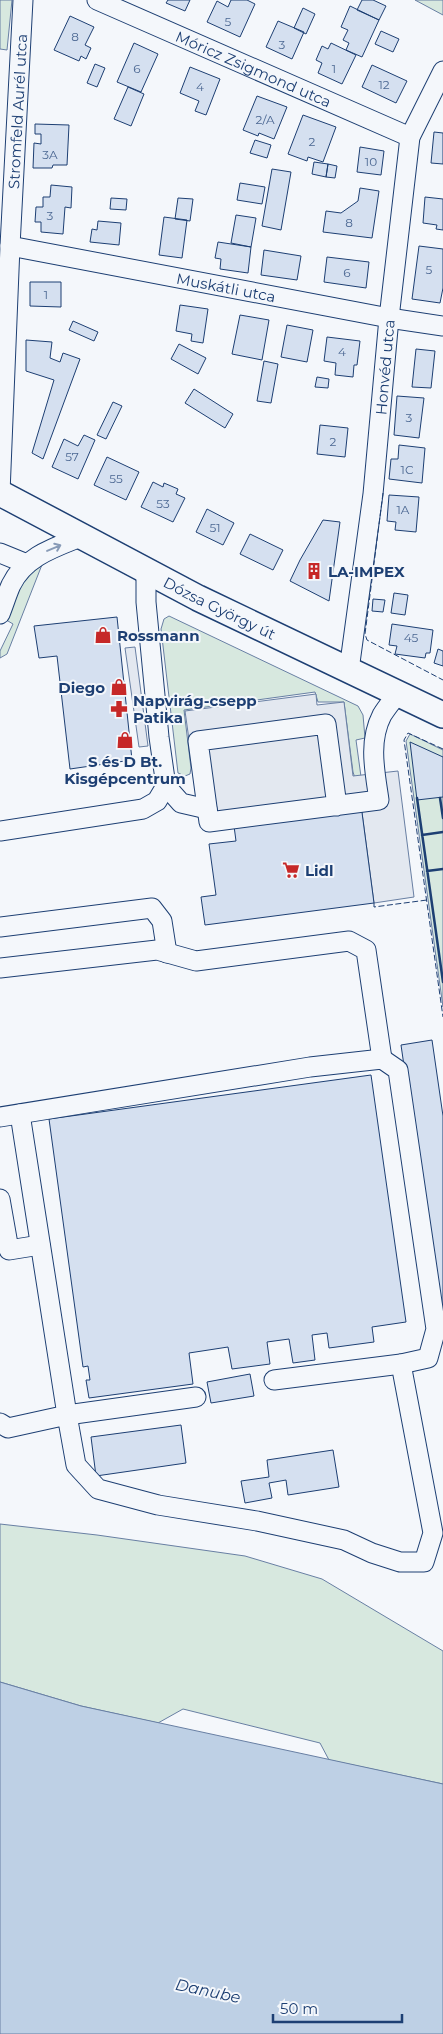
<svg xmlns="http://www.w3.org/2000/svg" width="443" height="2034" viewBox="0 0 443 2034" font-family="Montserrat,sans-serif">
<rect width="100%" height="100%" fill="#f4f7fb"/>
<path fill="#d7e8df" stroke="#687fa3" d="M0,0H12L7,50L0,49Z
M415,0H443V15Z
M45,557L7,654L0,658V651L13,624L3,618L23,576Z
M169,616L358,706L363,715L365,738L356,740L362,784L356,781L353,772L344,702H318L315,692L184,710L191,768L190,774L185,776L178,773L161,629L164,619Z
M410,734L443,750V1007L406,741Z
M0,1524L97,1535L245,1556L322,1579L443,1651V1784L329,1760L320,1743L183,1709L158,1723L81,1706L0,1682Z"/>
<path fill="#e3e8f0" stroke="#687fa3" d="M135,647L148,746L139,747L125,648Z
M316,694L317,705L344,702L353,776L398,771L414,897L374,903L361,805L201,826L185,711Z"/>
<path fill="#bed0e5" stroke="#687fa3" d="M0,1682L81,1706L443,1784V2034H0Z"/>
<path fill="#d5e0f0" stroke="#1d3f73" d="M168,0H190L185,11L166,3Z
M231,0H247L255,4L240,37L207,22L217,1L228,7Z
M362,0H373L386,6L379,20L357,10Z
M350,6L379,20L362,57L346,50L349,43L343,40L348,30L341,27Z
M303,8L315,14L306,34L294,28Z
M70,16L94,27L85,45L91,48L86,59L81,56L79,61L54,50Z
M278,21L304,32L292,59L266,47Z
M381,31L399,39L393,52L375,44Z
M134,43L158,54L141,92L117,82Z
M331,43L356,55L342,84L318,73L322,63L316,60L322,46L328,49Z
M95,64L105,68L97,87L87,83Z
M372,65L407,81L396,103L362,87Z
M190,67L220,79L206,115L195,111L199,101L180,93Z
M128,87L144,94L131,126L114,119Z
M257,96L287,107L274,139L259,133L258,136L243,130Z
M303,115L336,127L323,162L308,157L307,161L288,154Z
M35,124L69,125L67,165H53L52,168H33L34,143L41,144V134H35Z
M434,132L443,133V164L431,163Z
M255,140L271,145L267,158L250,153Z
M360,147L384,151L381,175L357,172Z
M314,162L328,164L326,177L312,174Z
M328,164L337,166L335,178L326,177Z
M272,169L291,172L281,230L262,226Z
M240,183L265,187L262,204L237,200Z
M51,185L72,187L71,208L65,207L63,234L41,232V222H35L36,207H43V197H50Z
M360,188L379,191L372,238L323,232L326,211L341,213L358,201Z
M425,197L443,199V230L436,229L437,225L423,223Z
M111,198L127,199L126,210L110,209Z
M178,198L193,199L190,221L175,219Z
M236,215L256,218L251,247L231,243Z
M164,217L187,220L182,258L159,255Z
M98,221L121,223L119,245L90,242L92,229L97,230Z
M218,242L251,247L248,273L220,269L221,259L215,258Z
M419,246L443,249V288L440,303L412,299Z
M264,250L301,256L297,280L261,275Z
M327,257L369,262L366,288L324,282Z
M30,282H61V307L30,306Z
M180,305L208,309L203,343L191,341L192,334L176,331Z
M240,315L269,320L262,360L232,354Z
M73,321L98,332L94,341L69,330Z
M287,325L313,330L307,362L281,357Z
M327,337L360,341L357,365H354L353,377L335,375L336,363L324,361Z
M26,340L52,342L50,358L60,362L63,353L80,359L43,459L32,453L54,380L26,371Z
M179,344L206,358L198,374L171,359Z
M416,349L435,351L431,388L412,387Z
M264,361L278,364L271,403L257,401Z
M317,377L329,379L328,388L315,387Z
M194,389L233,414L225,428L185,403Z
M397,396L424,398L419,438L394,435Z
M113,402L122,406L106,439L97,435Z
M320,425L348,428L345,457L317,454Z
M84,435L95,440L78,479L52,467L64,439L78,446Z
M399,445L425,448L422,483L389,479L391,459H398Z
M107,457L139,472L126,500L94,485Z
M153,482L163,487L164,483L178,489L176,494L185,498L173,522L141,507Z
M389,495L419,497L416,532L395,530L396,522L387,521Z
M207,509L234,523L223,545L196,532Z
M323,520L340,522L329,601L290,581L300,560Z
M250,534L283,550L273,570L240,554Z
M394,593L408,595L405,615L391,613Z
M373,599L385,600L383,612L372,611Z
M117,617L132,760L70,769L57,656L39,658L34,626Z
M392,624L433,630L430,653H426L425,658L395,654L397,646L389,645Z
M438,649L443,651V666L434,663Z
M410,742L443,757V797L417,800Z
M361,805L374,903L205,925L201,897L216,895L209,844L236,841L234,826Z
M432,1040L443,1116V1335L401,1045Z
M371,1075L406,1322L372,1327L374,1342L329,1348L327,1333L312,1335L315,1360L293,1363L289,1339L267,1342L270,1364L232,1369L228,1347L189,1353L193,1384L89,1398L86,1380H90L88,1366L83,1367L49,1119Z
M250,1374L254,1396L211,1403L207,1382Z
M181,1425L186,1463L96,1476L91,1437Z
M333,1450L339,1487L288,1495L286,1480L269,1483L272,1498L245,1503L241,1481L269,1477L267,1460Z"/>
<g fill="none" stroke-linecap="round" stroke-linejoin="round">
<g stroke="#1d3f73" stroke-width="21">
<g id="minor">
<path id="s1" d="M97,0L410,137"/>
<path id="s2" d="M10,246L389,318L443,326"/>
<path id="s3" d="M0,493L10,246L23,0"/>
<path d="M0,553L27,564"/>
<path d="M146,570V602L159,737L166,786L181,803L207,809"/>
<path d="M0,614C4,604 7,594 11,585C25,556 56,547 83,536"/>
<path id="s4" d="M349,670L373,494L389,318L410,137L443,71"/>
<path d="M337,806L326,724L198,741L209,822C266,815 322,807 379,800C375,772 368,742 382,715C387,707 393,700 398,693"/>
<path d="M0,831L143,809L157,801L166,786"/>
<path d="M0,927L152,908L162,921L167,953"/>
<path d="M0,968L157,950L196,961L349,941L366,950L382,1059"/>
<path d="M20,1114L67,1415L196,1397"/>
<path d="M0,1117L310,1067L382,1059L398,1070L436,1329L428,1358L401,1364L274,1380"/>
<path d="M0,1199L9,1250L40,1245"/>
<path d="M0,1423L8,1428L67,1415L76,1465L98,1489L158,1505L257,1521L344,1540L372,1553L400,1562H424L433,1533L401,1364"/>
</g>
</g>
<g stroke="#1d3f73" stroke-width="28">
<g id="major">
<path id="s5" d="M0,493L198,598L443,715"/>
</g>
</g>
<use href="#minor" stroke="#f4f7fb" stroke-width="19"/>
<use href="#major" stroke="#f4f7fb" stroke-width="25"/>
<path stroke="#1d3f73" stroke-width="1" stroke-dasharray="6 2.5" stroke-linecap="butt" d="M383,493L365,634L367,640L443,680
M443,749L408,733L404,740L443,1017
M374,903V907L427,900"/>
<path stroke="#1d3f73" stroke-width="2.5" d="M417,798L443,982
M440,798L443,818
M422,835L443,832
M427,871L443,869"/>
</g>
<defs><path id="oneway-shaft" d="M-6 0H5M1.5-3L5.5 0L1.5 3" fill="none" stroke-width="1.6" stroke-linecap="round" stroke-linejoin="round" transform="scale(1.25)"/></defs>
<use stroke="#889bb7" href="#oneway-shaft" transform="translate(54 548) rotate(-23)"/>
<defs>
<g id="building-bare" transform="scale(1.35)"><path d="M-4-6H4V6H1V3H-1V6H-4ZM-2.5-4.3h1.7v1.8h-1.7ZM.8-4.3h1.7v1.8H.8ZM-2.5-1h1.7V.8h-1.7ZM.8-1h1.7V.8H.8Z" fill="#c62828" stroke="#f4f7fb" stroke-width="2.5" paint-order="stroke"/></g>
<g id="shop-bare" transform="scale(1.35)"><path d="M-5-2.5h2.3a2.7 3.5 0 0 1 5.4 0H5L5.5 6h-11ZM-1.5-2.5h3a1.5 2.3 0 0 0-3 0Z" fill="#c62828" stroke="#f4f7fb" stroke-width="2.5" paint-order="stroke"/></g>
<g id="pharmacy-bare" transform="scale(1.35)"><path d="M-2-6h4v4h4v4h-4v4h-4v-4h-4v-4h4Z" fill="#c62828" stroke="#f4f7fb" stroke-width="2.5" paint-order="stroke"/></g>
<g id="supermarket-bare" transform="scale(1.35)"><path d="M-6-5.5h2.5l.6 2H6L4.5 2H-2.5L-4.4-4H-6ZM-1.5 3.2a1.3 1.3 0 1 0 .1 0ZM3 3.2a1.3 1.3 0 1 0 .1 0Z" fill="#c62828" stroke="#f4f7fb" stroke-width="2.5" paint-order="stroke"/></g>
</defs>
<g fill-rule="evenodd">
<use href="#building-bare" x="314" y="571"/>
<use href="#shop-bare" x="103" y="635"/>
<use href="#shop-bare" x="119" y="687"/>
<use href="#pharmacy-bare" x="119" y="709"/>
<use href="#shop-bare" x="125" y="740"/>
<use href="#supermarket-bare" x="291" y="870"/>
</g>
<g text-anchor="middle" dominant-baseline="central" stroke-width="4" stroke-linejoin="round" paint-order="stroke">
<g font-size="12" fill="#4b6792">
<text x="228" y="21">5</text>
<text x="75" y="36">8</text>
<text x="282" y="44">3</text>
<text x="137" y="68">6</text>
<text x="334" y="68">1</text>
<text x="384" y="84">12</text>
<text x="200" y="86">4</text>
<text x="265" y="119">2/A</text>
<text x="312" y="141">2</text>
<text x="50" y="154">3A</text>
<text x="371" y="161">10</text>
<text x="50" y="215">3</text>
<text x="349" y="222">8</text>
<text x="429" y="269">5</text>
<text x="347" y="272">6</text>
<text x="46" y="294">1</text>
<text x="342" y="351">4</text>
<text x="409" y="417">3</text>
<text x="333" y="441">2</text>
<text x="72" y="456">57</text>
<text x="407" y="469">1C</text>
<text x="116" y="478">55</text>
<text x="163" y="503">53</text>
<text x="403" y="509">1A</text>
<text x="215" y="527">51</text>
<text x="411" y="637">45</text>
</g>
<g font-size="15" fill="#1d3f73" stroke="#f4f7fb">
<text stroke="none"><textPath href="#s1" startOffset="171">Móricz Zsigmond utca</textPath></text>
<text stroke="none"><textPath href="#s3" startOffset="382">Stromfeld Aurél utca</textPath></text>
<text stroke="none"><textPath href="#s2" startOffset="220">Muskátli utca</textPath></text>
<text stroke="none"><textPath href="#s4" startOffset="305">Honvéd utca</textPath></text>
<text stroke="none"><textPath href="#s5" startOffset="248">Dózsa György út</textPath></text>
</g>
<g font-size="15" font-weight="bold" fill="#1d3f73" stroke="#f4f7fb" text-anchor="start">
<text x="328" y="571">LA-IMPEX</text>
<text x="117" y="635">Rossmann</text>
<text x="105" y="687" text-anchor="end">Diego</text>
<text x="133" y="700">Napvirág-csepp<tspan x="133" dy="17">Patika</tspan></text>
<text x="125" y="761" text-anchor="middle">S és D Bt.<tspan x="125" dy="17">Kisgépcentrum</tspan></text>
<text x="305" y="870">Lidl</text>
</g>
<g font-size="16" font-style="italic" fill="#1d3f73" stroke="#f4f7fb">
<text transform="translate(208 1991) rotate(12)">Danube</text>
</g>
</g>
<path d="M273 2014v8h129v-8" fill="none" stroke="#1d3f73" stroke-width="2.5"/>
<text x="280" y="2014" font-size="15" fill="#1d3f73" stroke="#f4f7fb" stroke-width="4" paint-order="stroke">50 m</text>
</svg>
